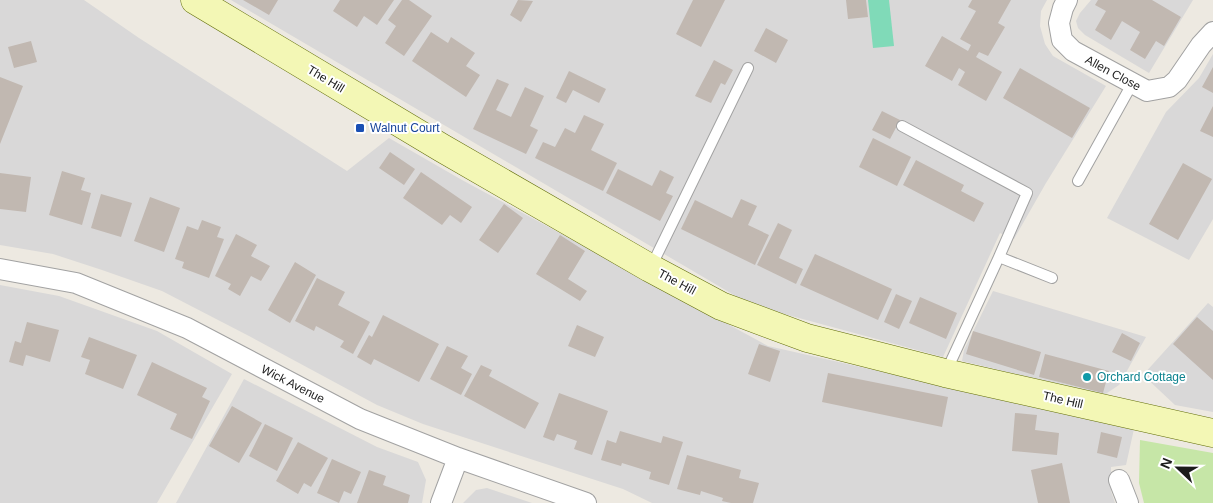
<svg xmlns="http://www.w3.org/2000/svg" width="1213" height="503" viewBox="0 0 1213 503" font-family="Helvetica,sans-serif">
<rect width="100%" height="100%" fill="#ede9e1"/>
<path fill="#d9d8d8" d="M0,0H84L139,38L347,171L389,138L462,180L768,346L1134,429L1126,465L1111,467V491L1115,503H652L623,489L423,424L377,405L249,336L162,291L102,270L53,254L0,245Z
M231,0H1047L1041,11L1040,26L1045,44L1053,56L1106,86L1046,183L1014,239L1000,233L943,357L751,305Z
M1091,0H1193L1149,73L1085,35L1078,28L1076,21L1080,13Z
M1213,54V219L1189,260L1107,218L1166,112L1199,78Z
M0,285L59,296L157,331L232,374L157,503H0Z
M993,291L1146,337L1119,385L1104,395L962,361L964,350Z
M1208,303L1213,307V412L1175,405L1143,375Z
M244,379L377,447L418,462L426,480L422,503H176Z
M487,488L532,503H463L476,490Z"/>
<path fill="#c6e6a7" d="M1140,440L1213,453V503H1144L1139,483Z"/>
<path fill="#80dab8" d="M868,0H889L894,46L873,48Z"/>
<path fill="#c1b8b1" d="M243,0H278L269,15Z
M340,0H394L377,25L364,16L357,27L333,11Z
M402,0H409L432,16L404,56L385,43L396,26L388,20Z
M518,0L533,1L521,22L510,15Z
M693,0H725L701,47L676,34Z
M846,0H866L868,17L848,19Z
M972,0H1011L998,23L1005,27L988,56L979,52L976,57L1002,72L986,101L958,85L965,72L959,68L952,81L925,66L942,36L968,51L971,45L960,39L976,11L968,7Z
M1098,0H1152L1181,17L1164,46L1156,41L1145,59L1130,50L1140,32L1122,21L1111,40L1095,30L1106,11L1095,5Z
M766,28L788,40L776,63L754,51Z
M431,32L448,43L451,37L475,53L466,66L480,75L466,97L412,61Z
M31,41L37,62L14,68L8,47Z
M714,60L733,70L725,85L721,83L711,103L695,96Z
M1213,67V93L1202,87Z
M1020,68L1090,108L1072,138L1003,98Z
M569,71L606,89L599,103L573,90L566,103L556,98Z
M0,77L23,86L0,144Z
M497,79L509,84L496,110L511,117L525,87L544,96L530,126L538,130L526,154L473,129Z
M1213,106V137L1200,131Z
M882,111L900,120L890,139L872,130Z
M584,115L604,124L591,150L617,163L603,191L535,158L543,142L555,147L565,128L575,133Z
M873,138L911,157L897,186L859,167Z
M390,152L415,169L404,185L379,168Z
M916,160L964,185L961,191L984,203L974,222L903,185Z
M1183,163L1212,179L1178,240L1149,224Z
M618,169L652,186L660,170L674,177L666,193L673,196L660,221L606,193Z
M62,171L85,178L81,190L91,193L82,225L49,215Z
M421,172L472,207L461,223L450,215L442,225L403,198Z
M0,173L31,177L26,212L0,209Z
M101,194L132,203L121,237L91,228Z
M150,197L180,208L164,252L134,241Z
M741,199L757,206L748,225L769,235L755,265L681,229L695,200L732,218Z
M504,204L523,218L498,253L479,240Z
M202,220L221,227L217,237L224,239L209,278L182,268L184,262L175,259L187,226L198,230Z
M778,223L792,230L779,258L803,269L796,284L757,265Z
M236,234L257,245L251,256L270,266L261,281L251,276L240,296L228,289L231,284L215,276Z
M560,235L585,251L568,279L587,291L580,301L536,274Z
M815,254L892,289L878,320L800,285Z
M295,262L316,275L290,323L268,310Z
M317,278L345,292L338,305L370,322L353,354L340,347L344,341L316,326L314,331L295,321Z
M896,294L912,301L899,329L884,322Z
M920,297L957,313L946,339L909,323Z
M383,315L439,344L419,382L374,359L371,365L357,357L369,335L372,337Z
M1197,317L1213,331V380L1173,344Z
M27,322L59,330L50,362L26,355L23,366L9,362L15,341L21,343Z
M577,325L604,337L595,357L568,346Z
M973,331L1041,352L1034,375L966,354Z
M1122,333L1140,343L1131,361L1112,352Z
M89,337L137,355L123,389L85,374L90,360L81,357Z
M759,344L780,351L770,382L748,374Z
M447,346L468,356L461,368L472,374L461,395L430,379Z
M1045,354L1109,371L1103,393L1039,377Z
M152,362L207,388L202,397L210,401L192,439L170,429L177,414L137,395Z
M481,365L492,370L489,376L539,403L525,429L464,396Z
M828,373L948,397L942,427L822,402Z
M559,393L608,411L592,455L574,449L577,441L557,434L554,441L543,437Z
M232,406L262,423L239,463L209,446Z
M1015,413L1037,415L1035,430L1059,433L1057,455L1012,451Z
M265,424L293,438L277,471L249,456Z
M620,431L661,443L663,436L683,442L669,485L649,479L651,472L622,463L621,466L601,460L607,440L616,443Z
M1101,432L1122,437L1117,458L1097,453Z
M298,442L328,458L311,487L304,483L298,494L276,481Z
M687,455L741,470L739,478L759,483L753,503H731L722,501L723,498L701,491L700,495L677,489Z
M332,459L361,472L351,494L344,491L339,503L317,493Z
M1062,463L1070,503H1038L1031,470Z
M369,470L386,476L383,485L410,495L408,503H357Z"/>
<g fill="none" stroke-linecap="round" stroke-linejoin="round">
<g stroke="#a2a2a2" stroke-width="12">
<path id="lane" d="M902,126L1027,193L999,257
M1078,181L1132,84
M651,267L748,68
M946,372L999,257L1052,278"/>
</g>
<g stroke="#a2a2a2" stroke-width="22">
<path id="street" d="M1067,0L1063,8L1059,23L1062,40L1073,51L1147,91L1169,87L1177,80L1201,45L1213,32
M0,269L76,283L187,328L360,419L458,458L586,503
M1119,480L1128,503
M441,503L458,458"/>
</g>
<g stroke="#616d08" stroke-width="29">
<path id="secondary" d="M195,0L442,148L650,268L721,306L807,338L945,373L1213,433"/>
</g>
<use href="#lane" stroke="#fff" stroke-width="10"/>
<use href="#street" stroke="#fff" stroke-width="20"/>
<use href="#secondary" stroke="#f3f7b5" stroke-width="28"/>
</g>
<rect fill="#1a4fb4" stroke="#fff" stroke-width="2" x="355" y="123" width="10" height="10" rx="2.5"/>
<circle fill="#0f9aa8" stroke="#fff" stroke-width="2" cx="1087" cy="377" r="5"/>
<g text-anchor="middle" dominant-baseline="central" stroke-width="4" stroke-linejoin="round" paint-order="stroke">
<g font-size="12" fill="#1b1b1b" stroke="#fff">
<text transform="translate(1113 73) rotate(28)">Allen Close</text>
<text transform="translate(326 79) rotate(31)">The Hill</text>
<text transform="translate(677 282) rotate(28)">The Hill</text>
<text transform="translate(293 384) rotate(27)">Wick Avenue</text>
<text transform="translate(1063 400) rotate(13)">The Hill</text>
</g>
<g font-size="12" fill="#164399" stroke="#fff" text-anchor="start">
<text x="370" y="128">Walnut Court</text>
</g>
<g font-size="12" fill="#0d838f" stroke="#fff" text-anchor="start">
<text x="1097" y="377">Orchard Cottage</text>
</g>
</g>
<g transform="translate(1178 468) rotate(292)" stroke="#ffffff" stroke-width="4" paint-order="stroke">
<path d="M0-4L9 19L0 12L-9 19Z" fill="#1b1b1b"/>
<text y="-8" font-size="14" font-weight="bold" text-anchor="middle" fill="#1b1b1b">N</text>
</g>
</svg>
